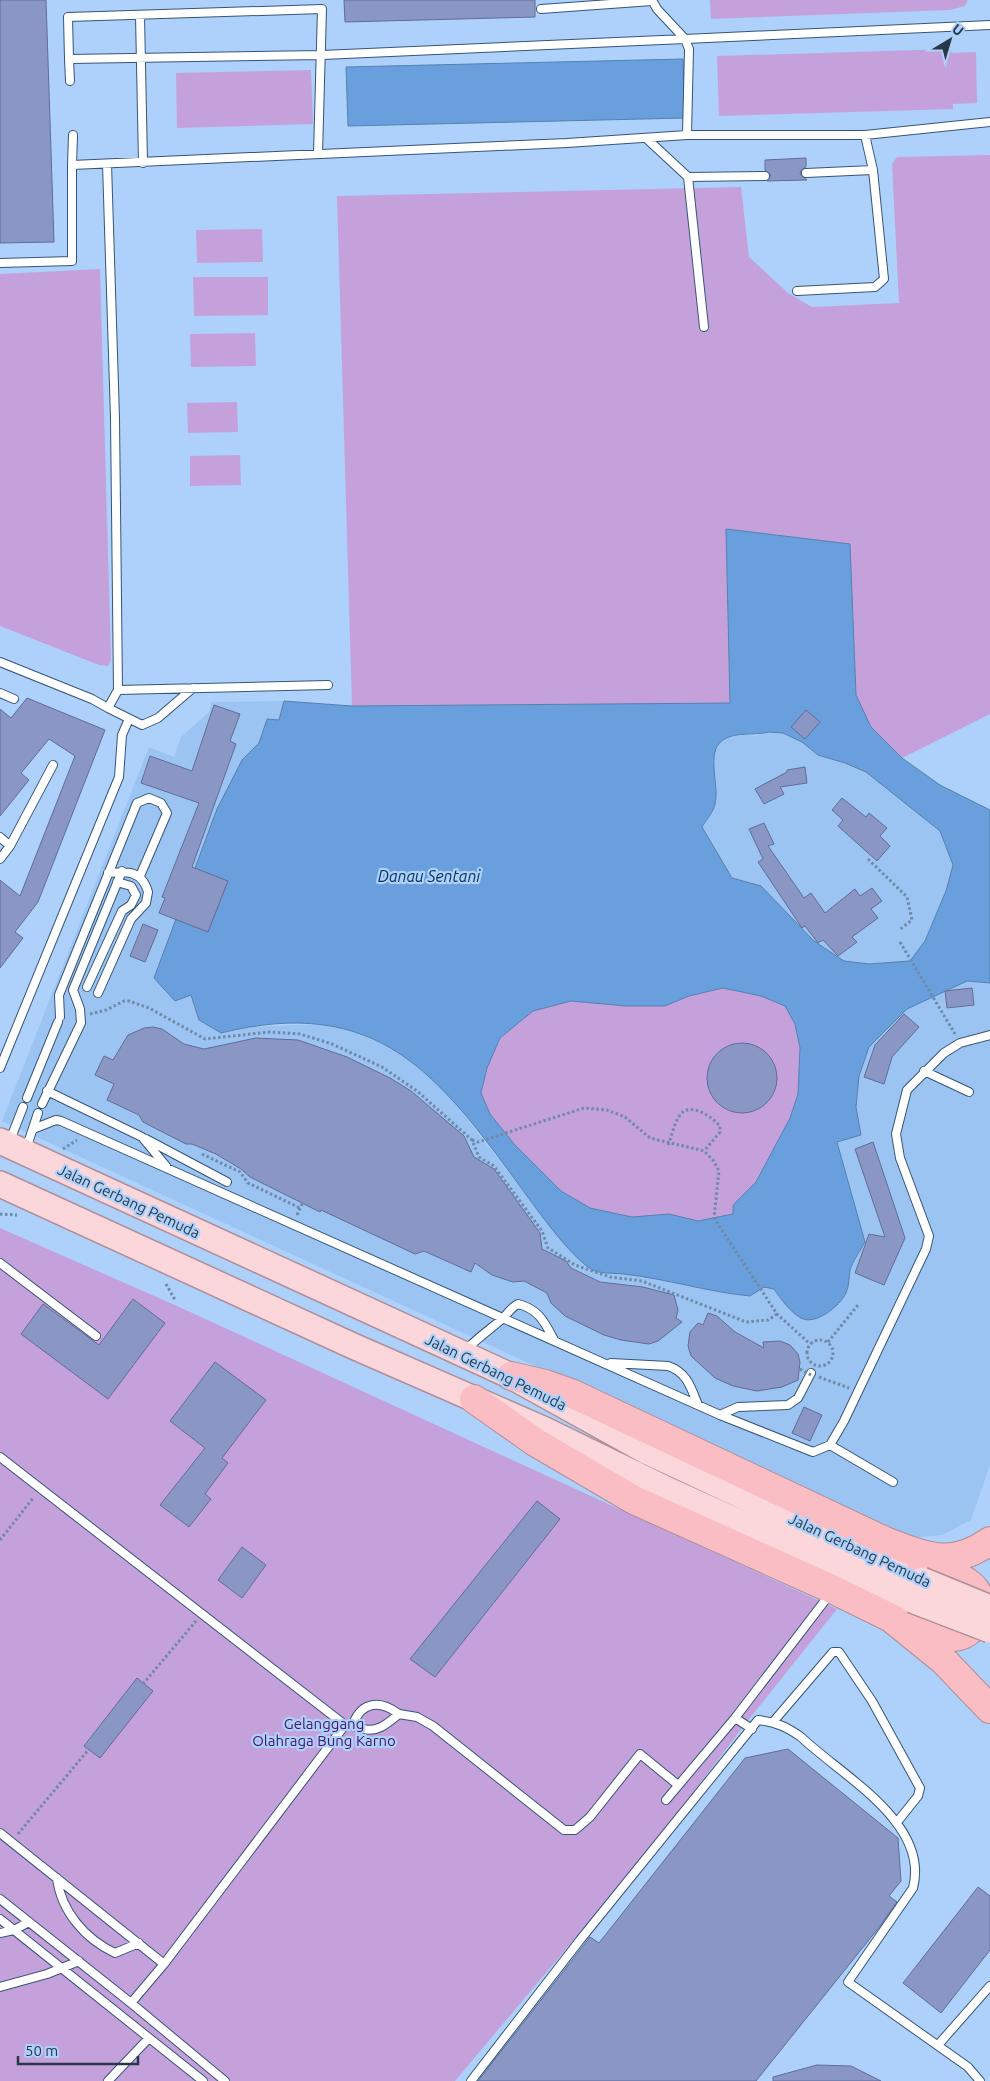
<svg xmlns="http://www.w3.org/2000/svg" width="990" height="2081" viewBox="0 0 990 2081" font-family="Ubuntu,sans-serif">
<rect width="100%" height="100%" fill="#add1fb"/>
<path fill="#9cc4f2" d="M284,701L279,720L266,719L259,743L242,760L191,995L199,1020L221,1033L245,1027L324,1024L357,1032L398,1051L423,1070L449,1096L561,1239L592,1270L628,1274L730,1294L764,1287L774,1289L781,1300L800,1318L846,1293L851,1268L865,1242L837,1142L861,1135L856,1107L859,1076L869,1047L907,1009L967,981L990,983V1465L971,1520L942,1535L909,1538L2,1121L149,747L174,757L181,737L210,711L211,702Z
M769,732L783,733L802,742L818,755L845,763L866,772L940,831L953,865L946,891L925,941L910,961L869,964L844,961L814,941L761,886L732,878L702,827L715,804L714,753L722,740L739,734L756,736Z"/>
<path fill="#c5a1db" d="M710,0H968L965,6L950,10L711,19Z
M951,49V53L976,52L977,103L953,104V109L719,116L717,56Z
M311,70L313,124L177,128L176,73Z
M990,155V714L902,758L871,727L856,695L850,544L726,529L730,704L352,706L337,196L741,187L749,257L788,293L812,307L899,303L892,164L897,157Z
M262,229L263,262L197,263L196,230Z
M100,269L111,660L108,666L99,665L0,626V274Z
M193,277H268V315L194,316Z
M255,333L256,366L191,367L190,334Z
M237,402L238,432L188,433L187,403Z
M240,455L241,485L190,486V456Z
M723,988L761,996L785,1006L795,1024L800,1048L798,1094L790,1118L756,1182L733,1205V1214L698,1221L669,1214L632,1217L590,1208L561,1191L515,1145L490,1114L481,1093L487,1068L500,1038L533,1011L571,1001L626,1006H665L689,996Z
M0,1228L177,1306L837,1609L746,1723L650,1849L455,2081H0Z"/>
<path fill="#689fdc" stroke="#5580b0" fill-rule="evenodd" d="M683,59L685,118L348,126L346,67Z
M726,529L850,544L856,695L871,727L902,758L940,785L990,810V983L967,981L907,1009L869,1047L859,1076L856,1107L861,1135L837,1142L865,1242C860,1251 853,1261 850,1270C849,1278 849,1287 846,1293C840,1306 815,1326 801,1318C790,1312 781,1299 774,1289L764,1287L750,1296C708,1292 667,1279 624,1274C615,1273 598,1274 591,1269C569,1255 538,1211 522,1189C438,1074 378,994 221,1033L199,1020L191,995L175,1001L154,978L217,809L242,760L259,743L267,719L279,720L284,701L352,706L730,703ZM769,732L783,733L802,742L818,755L845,763L866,772L940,831L953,865L946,891L925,941L910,961L869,964L844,961L814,941L761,886L732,878L702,827C706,820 714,811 715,804C720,785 705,752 723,740C736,731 754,736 769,732ZM723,988L761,996L785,1006L795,1024L800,1048L798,1094L790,1118L756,1182L733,1205V1214L698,1221L669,1214L632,1217L590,1208L561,1191L515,1145L490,1114L481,1093L487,1068L500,1038L533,1011L571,1001L626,1006H665L689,996Z"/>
<path fill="#8a97c5" stroke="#606c98" d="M0,0H46L54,242L0,243Z
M344,0H535V17L345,22Z
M806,158V167L801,170L800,174L807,180L767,181L771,175L765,170V160Z
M27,698L105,730L38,902L15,932L23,938L0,968V880L20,896L75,756L49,739L21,773L29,780L0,816V709L11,718Z
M214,705L240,714L230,741L236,744L192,867L228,881L208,932L159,913L165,898L162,897L199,803L141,783L150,756L192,771Z
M806,710L820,722L805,739L791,727Z
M805,767L807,783L780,787L784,794L764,804L755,789L787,772V770Z
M842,798L866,817L869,813L887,828L880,836L890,846L877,861L838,826L843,820L832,810Z
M764,823L774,844L768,846L804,898L811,893L825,913L855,889L860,896L872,888L882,901L871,909L878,918L852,937L857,942L838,956L823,940L818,943L805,926L802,928L758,862L763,859L749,829Z
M143,924L158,930L145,962L130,956Z
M972,988L974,1005L947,1008L945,991Z
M904,1014L919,1027L892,1057L884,1084L864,1077L875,1045Z
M153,1027L162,1029L184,1044L204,1049L256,1038L298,1040L347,1057L390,1078L411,1091L464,1136L474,1157L494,1169L540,1233L542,1249L566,1261L571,1268L600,1282L643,1287L674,1295L678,1310L676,1318L682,1322L658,1341L649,1344L621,1340L604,1335L565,1316L551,1303L547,1293L524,1281L513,1282L492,1275L475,1263L471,1272L424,1251L415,1254L321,1210L320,1212L250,1177L241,1169L216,1154L192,1144H186L143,1122L139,1115L107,1100L114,1084L95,1075L104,1056L113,1060L128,1035L144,1028Z
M707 1078a35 35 0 1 1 70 0a35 35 0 1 1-70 0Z
M873,1142L905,1238L884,1285L855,1273L869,1234L885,1237L855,1149Z
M133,1299L165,1323L108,1399L21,1334L43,1304L99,1345Z
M708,1313L717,1316L735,1332L764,1348L763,1342L780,1341L790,1345L798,1354L800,1362L798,1380L782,1387L757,1391L733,1386L715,1378L691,1356L688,1346L690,1332L698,1323L703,1325Z
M215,1362L266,1400L222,1458L228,1463L205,1494L211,1499L189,1527L160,1505L205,1448L170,1421Z
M804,1407L822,1415L810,1441L792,1433Z
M537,1501L560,1519L435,1677L410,1659Z
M242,1547L266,1565L242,1598L218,1580Z
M137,1678L153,1691L100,1758L84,1746Z
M788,1749L898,1838L901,1881L889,1896L897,1902L880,1926L756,2081H478L590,1937L599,1943L745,1758Z
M978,1887L990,1896V1950L941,2013L903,1983Z
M817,2065L851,2066L881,2081H773V2077Z"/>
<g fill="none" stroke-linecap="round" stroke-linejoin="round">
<g stroke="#355579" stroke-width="10">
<path id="lane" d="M652,0L657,9L685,39L990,25
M541,9L652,1
M140,15L143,163
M69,59L70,81
M73,135L72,165L567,143L687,135H865L990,122
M646,138L688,177L704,327
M318,154L322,9L68,17L69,59L322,55L685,39L689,49L687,135
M806,173L873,170
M688,177L765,176
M0,263L72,261V165
M797,291L875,287L884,279L873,170L865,135
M0,662L92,699L108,708L118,690L115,418L107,164
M118,690L328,685
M0,693L14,699
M108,708L142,725L158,718L193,688
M0,837L10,846L0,859
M10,846L53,765
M87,987L122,911L131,905L136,895L131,886L117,882
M98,993L131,919L146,903L148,892C142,871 128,871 108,873
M60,1017L59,995L137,803L149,798L161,803L167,813L140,876
M0,1068L119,777L122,735L129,719
M924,1071L969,1092
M47,1091L142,1137L166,1166
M27,1098L58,1022
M42,1104L81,1023L80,1009L73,990L122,871
M33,1129L56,1120L61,1121L720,1415L813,1452L830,1445L844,1421L926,1249L929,1236L900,1158L896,1134L907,1090L944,1053L960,1043L990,1035
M146,1139L227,1182
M9,1143L23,1107
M26,1149L38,1113
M0,1263L96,1336
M465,1351C476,1339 489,1330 501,1320C508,1314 510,1308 518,1304C539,1309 545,1323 554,1340
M611,1363L668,1366C687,1372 691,1388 698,1405
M720,1415L738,1407L788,1405L798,1398L811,1373
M830,1445L893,1482
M0,1457L345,1725C353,1724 356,1728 364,1729C378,1733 389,1722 399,1714L417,1717L433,1726L564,1830H575L590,1817L640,1754L678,1785
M735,1718L752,1729
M773,1722L833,1652H839L872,1701L920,1788L918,1796L898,1821
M353,1724C362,1701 380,1700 399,1714
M666,1800L735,1718L830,1594
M0,1833L164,1964
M57,1878C61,1911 85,1939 115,1953L139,1943
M0,1899L131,2003L225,2081
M0,1919L203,2081
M0,1933L14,1930L29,1922
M0,1987L47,1974L79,1961
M131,2003L164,1964L345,1725
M938,2045L990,1986
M108,2081L148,2039
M471,2081L580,1940L758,1720C776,1722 787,1727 801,1737C842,1776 930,1823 913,1888L848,1982L968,2067L980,2081"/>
</g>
<g stroke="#b08e98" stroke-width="28">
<path id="primary" d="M0,1141L511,1376L648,1452L922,1580
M0,1184L353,1346L545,1430L670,1491L912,1600"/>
</g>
<g stroke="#b08e98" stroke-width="30">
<path id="highway" d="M511,1376L545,1384L573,1394L885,1541C925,1556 951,1569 990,1541
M474,1399L535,1442L634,1500L834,1590L891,1618L944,1661L990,1709
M907,1620C920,1626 936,1636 951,1637C976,1638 990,1606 973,1587C960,1574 937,1569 921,1562"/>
</g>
<path stroke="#6f89a7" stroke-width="3" stroke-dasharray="2.5 2.5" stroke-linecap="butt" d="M868,859L907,897L912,920L899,930
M900,942L955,1034
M90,1014L106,1010L124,1001H129L149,1008L205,1039L270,1032L300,1034L332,1044L382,1067L417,1091L472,1140L479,1157L494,1166L542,1231L548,1248L575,1265L610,1277L642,1281L746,1322L768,1320L777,1314
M472,1140L478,1142L584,1108L607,1110L625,1117L650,1138L704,1151L713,1160L719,1171L714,1218L777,1314L810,1344
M668,1145C672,1136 674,1123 680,1115C690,1101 712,1117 720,1126V1132L704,1151
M63,1149L77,1140
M202,1154L240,1172L248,1183L300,1208
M0,1214L17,1215
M297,1215L303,1202
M166,1284L175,1300
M807 1353a13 13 0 1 1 26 0a13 13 0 1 1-26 0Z
M828,1342L858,1305
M819,1377L849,1388
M0,1540L34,1497
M143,1684L196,1621
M18,1834L89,1749"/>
<use href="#lane" stroke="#fff" stroke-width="8"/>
<use href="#primary" stroke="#fbd7db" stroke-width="25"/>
<use href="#highway" stroke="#f9bdc3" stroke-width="28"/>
<g stroke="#b08e98" stroke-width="28" stroke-linecap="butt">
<path id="primary-bridge" d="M922,1580L990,1608
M912,1600L990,1630"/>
</g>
<path stroke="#6f89a7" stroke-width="3" stroke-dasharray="2.5 2.5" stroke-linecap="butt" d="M800,1369L811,1375"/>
<use href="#primary-bridge" stroke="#fbd7db" stroke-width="25"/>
</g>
<g text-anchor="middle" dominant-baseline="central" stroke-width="4.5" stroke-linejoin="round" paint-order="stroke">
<g font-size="15" fill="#293848" stroke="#add1fb">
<text transform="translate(129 1201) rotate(25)">Jalan Gerbang Pemuda</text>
<text transform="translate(496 1372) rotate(26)">Jalan Gerbang Pemuda</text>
<text transform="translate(860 1550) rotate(25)">Jalan Gerbang Pemuda</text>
</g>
<g font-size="15" fill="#4a1265" stroke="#add1fb">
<text x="324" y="1723">Gelanggang<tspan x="324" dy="17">Olahraga Bung Karno</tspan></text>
</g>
<g font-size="16" font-style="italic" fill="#073057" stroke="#add1fb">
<text x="429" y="876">Danau Sentani</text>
</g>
</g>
<g transform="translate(950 40) rotate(38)" stroke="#add1fb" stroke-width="4" paint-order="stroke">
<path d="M0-4L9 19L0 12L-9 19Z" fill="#293848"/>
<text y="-8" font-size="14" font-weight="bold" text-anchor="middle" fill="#293848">U</text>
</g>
<path d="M18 2056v8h120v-8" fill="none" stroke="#293848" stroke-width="2.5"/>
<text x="25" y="2056" font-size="15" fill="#293848" stroke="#add1fb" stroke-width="4" paint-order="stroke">50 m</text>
</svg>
